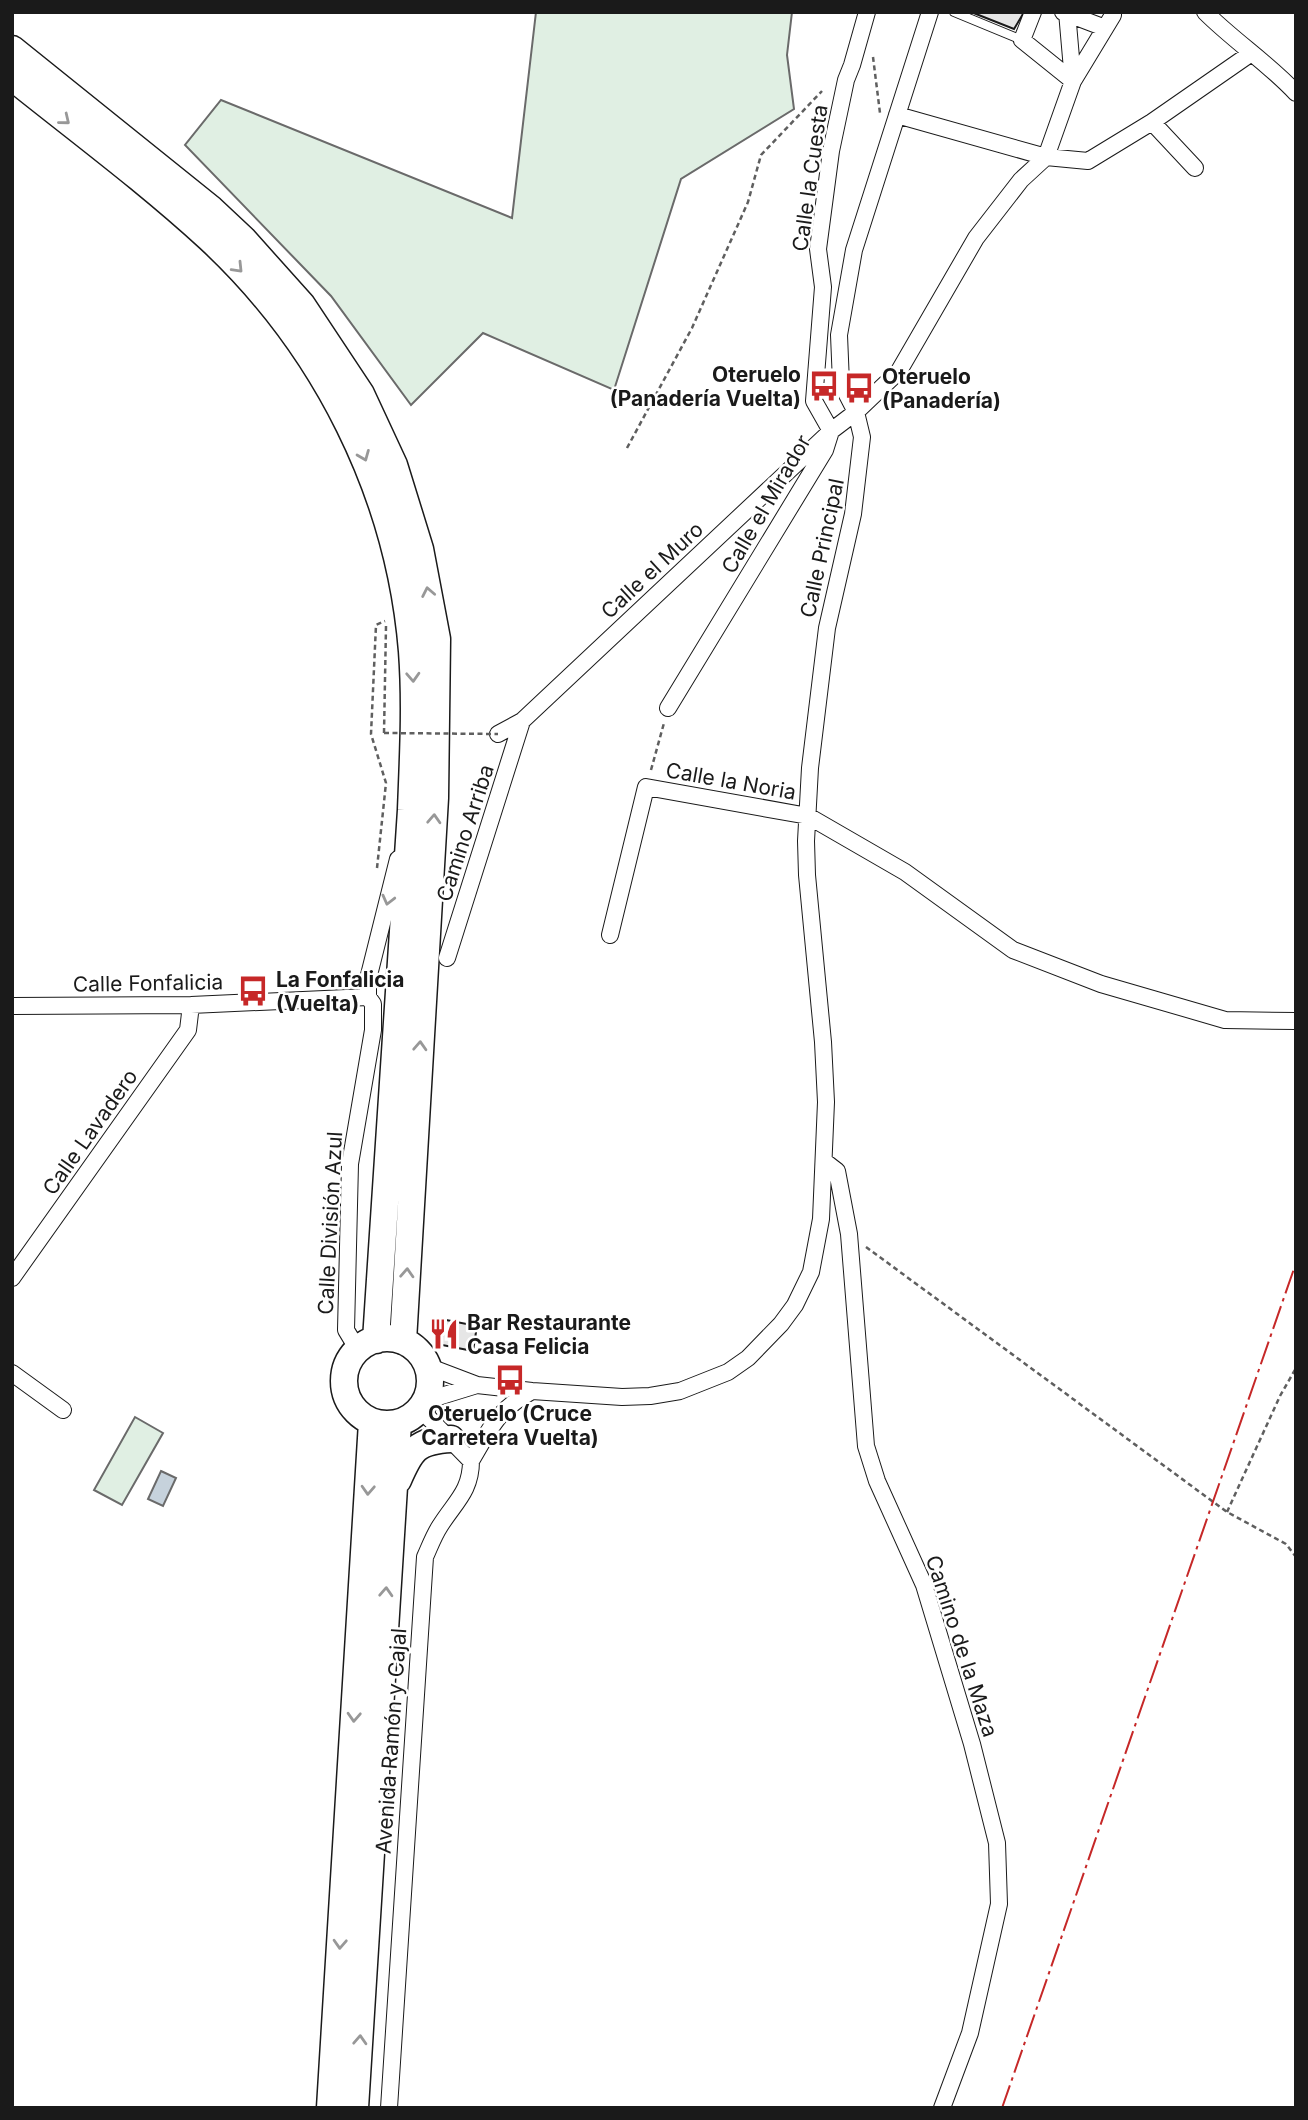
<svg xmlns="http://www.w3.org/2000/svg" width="1308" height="2120" viewBox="0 0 1308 2120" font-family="Inter,sans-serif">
<rect width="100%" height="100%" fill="#fff"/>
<path fill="#e0efe3" stroke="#6a6a6a" stroke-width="2" d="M536,12H792L787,55L794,109L681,179L614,390L483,333L411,405L331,296L185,145L221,100L512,218Z
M135,1417L163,1433L122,1505L94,1490Z"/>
<path fill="#c6d2dc" stroke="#6a6a6a" stroke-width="2" d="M161,1471L176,1478L163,1506L148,1499Z"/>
<path fill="#e6e6e6" stroke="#1a1a1a" stroke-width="2" d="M971,12H1020L1023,14L1014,29Z
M441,1319L477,1326L473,1351L437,1344Z"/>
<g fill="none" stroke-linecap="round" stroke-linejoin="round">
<g stroke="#1a1a1a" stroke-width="10">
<path id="service" d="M954,12L1022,40"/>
</g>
<g stroke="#1a1a1a" stroke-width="18">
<path id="minor" d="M1033,12L1022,40L1073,81L1113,15
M1063,12L1105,28
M1205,12C1234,41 1268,63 1296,93
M897,115L1046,157L1088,161L1152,122L1250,54
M1152,122L1195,168
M668,708L825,450L831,431L856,412L899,371L976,238L1021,180L1046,157L1073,81L1067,12
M498,734L522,721L831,431L814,401L823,287L818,249L831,151L846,80L852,65L867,12
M610,935L646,787L808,816L905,872L1013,950L1101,984L1225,1020L1296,1021
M447,958L522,721
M12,1006L191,1005L368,997
M824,1161L837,1171L849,1234L866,1446L877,1481L924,1585L972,1744L997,1843L999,1904L970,2033L942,2108
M12,1278L188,1030L191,1005
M358,1350L346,1330L350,1164L373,1030V1004L368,997V979L398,859
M427,1366L477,1385L532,1391L622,1397L650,1396L680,1391L728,1372L748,1358L781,1324L795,1305L811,1272L821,1219L826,1102L823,1042L807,875L806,841L810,768L827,628L853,514L862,437L856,412L841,383L839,335L854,250L930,12
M12,1373L63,1410
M425,1401L477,1385
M471,1461C490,1429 497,1410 532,1391
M389,2108L425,1557C430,1546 434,1535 440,1526C455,1502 471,1491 471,1461L420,1409"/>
</g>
<g stroke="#1a1a1a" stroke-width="29">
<path id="trunk" d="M12,49L211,209L243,239L302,305L361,394L394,465L420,549L437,639L435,798L403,1341
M12,77C78,130 147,181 209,238C325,346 399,493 412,651C416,704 413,757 411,810L376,1340
M344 1381a43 43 0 1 1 86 0a43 43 0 1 1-86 0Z
M398,1480C411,1450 416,1441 451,1439
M330,2108L372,1422
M355,2108L398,1423"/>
</g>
<path stroke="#5f5f5f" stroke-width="2.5" stroke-dasharray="5 3.5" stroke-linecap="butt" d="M873,57L880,113
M627,448L692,328L748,202L761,155L822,91
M384,733L386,626
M651,770L664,723
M377,868L386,783L371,734L376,625L385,621
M866,1247L1227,1512L1286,1544L1296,1557
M1227,1512L1280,1396L1296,1368"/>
<use href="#service" stroke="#fff" stroke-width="8"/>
<use href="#minor" stroke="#fff" stroke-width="16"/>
<use href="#trunk" stroke="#fff" stroke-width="26"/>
<path stroke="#5f5f5f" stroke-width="2.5" stroke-dasharray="5 3.5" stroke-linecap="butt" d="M384,733L498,734"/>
<path stroke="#c62828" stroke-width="2" stroke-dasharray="24 5 3.5 5" stroke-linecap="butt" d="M1002,2108L1296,1263"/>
</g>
<defs><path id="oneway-chevron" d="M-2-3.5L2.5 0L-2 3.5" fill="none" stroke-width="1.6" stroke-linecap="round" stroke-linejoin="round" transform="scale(1.75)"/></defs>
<g stroke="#989898">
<use href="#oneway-chevron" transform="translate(65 120) rotate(39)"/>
<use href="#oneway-chevron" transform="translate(238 268) rotate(46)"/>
<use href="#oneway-chevron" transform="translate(364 456) rotate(68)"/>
<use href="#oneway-chevron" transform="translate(428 592) rotate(-101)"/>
<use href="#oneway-chevron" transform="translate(413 677) rotate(87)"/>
<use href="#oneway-chevron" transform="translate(434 819) rotate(-87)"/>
<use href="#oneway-chevron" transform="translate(388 900) rotate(104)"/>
<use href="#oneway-chevron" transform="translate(420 1046) rotate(-87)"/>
<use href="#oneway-chevron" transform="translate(407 1273) rotate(-87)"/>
<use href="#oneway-chevron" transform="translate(368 1490) rotate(93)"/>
<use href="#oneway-chevron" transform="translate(386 1592) rotate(-87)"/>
<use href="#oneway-chevron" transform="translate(354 1717) rotate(93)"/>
<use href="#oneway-chevron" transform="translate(340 1944) rotate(93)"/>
<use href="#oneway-chevron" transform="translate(360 2040) rotate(-87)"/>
</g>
<defs>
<g id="bus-bare" transform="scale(2.415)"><path d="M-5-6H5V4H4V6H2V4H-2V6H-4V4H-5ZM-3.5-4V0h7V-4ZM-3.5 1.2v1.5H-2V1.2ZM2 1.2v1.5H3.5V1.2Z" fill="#c62828" stroke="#fff" stroke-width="2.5" paint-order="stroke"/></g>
<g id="restaurant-bare" transform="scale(2.415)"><path d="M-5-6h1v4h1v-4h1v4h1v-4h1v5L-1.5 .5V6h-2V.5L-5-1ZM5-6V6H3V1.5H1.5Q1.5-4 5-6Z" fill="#c62828" stroke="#fff" stroke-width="2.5" paint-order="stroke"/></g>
</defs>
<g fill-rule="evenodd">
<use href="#bus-bare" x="824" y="386"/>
<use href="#bus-bare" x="859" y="388"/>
<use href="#bus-bare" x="253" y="991"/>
<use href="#restaurant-bare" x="444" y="1334"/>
<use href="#bus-bare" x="510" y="1380"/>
</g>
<g text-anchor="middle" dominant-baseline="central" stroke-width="5" stroke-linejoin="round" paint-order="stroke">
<g font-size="21" fill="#1a1a1a" stroke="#fff">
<text transform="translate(810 178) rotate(-82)">Calle la Cuesta</text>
<text transform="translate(766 504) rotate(-60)">Calle el Mirador</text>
<text transform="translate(822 548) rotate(-78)">Calle Principal</text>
<text transform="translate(652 570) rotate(-43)">Calle el Muro</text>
<text transform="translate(731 781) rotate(10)">Calle la Noria</text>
<text transform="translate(465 833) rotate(-72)">Camino Arriba</text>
<text transform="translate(148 983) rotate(-1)">Calle Fonfalicia</text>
<text transform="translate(90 1132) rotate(-55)">Calle Lavadero</text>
<text transform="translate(330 1223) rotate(-87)">Calle División Azul</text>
<text transform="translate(962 1646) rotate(72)">Camino de la Maza</text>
<text transform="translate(391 1741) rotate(-86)">Avenida Ramón y Cajal</text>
</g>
<g font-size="21" font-weight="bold" fill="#1a1a1a" stroke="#fff" text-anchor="start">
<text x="801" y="374" text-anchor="end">Oteruelo<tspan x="801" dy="24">(Panadería Vuelta)</tspan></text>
<text x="882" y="376">Oteruelo<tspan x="882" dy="24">(Panadería)</tspan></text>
<text x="276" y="979">La Fonfalicia<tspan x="276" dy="24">(Vuelta)</tspan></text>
<text x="467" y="1322">Bar Restaurante<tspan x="467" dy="24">Casa Felicia</tspan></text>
<text x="510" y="1413" text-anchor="middle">Oteruelo (Cruce<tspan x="510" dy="24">Carretera Vuelta)</tspan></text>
</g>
</g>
<rect width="1308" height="2120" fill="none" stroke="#1a1a1a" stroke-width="28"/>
</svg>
